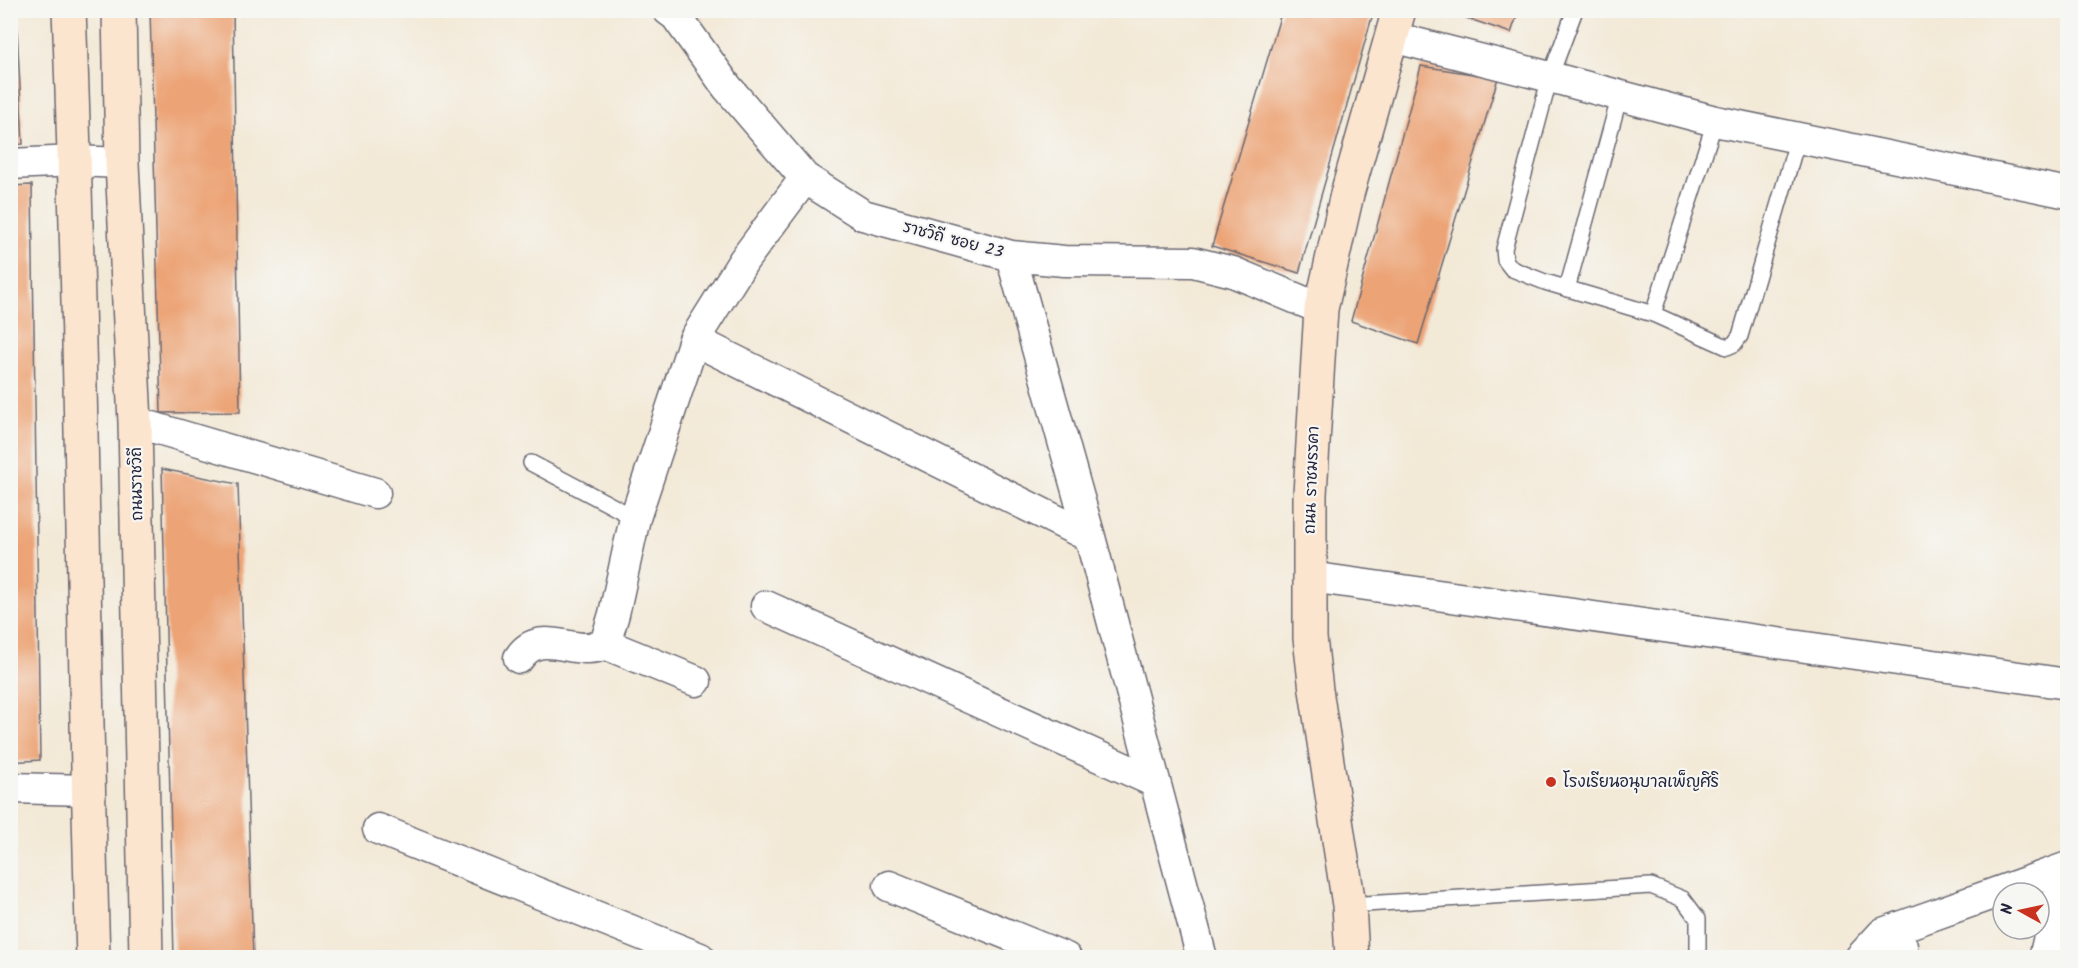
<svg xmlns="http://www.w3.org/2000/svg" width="2078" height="968" viewBox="0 0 2078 968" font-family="Kalam,'Playpen Sans Thai',sans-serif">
<rect width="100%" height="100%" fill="#f6f6f2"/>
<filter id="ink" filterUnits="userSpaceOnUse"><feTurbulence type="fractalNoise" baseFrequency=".0167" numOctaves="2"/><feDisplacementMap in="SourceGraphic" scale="12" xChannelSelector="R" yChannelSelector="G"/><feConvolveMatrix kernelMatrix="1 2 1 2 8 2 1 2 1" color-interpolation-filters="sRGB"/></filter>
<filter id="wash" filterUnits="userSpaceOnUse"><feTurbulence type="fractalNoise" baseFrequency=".008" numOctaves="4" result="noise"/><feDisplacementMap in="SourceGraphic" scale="24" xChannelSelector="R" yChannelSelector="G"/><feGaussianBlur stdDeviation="1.35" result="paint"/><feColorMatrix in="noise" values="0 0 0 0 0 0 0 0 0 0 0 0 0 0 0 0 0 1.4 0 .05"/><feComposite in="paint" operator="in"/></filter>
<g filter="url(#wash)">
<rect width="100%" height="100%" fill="#f3e9d7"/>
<g id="blocks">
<path fill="#eca374" d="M10,10H16L23,144L10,145Z
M150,10H233L240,412L161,413Z
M1282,10H1374L1299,273L1212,246Z
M1443,10H1519L1511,33Z
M1421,66L1498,78L1418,344L1351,321Z
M32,185L40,760L10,762V186Z
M162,469L238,484L253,958H174Z"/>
</g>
</g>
<g filter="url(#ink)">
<use href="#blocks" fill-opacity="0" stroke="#6b6872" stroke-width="1.5"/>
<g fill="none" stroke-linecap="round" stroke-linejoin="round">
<g stroke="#6b6872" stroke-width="18">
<path id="lane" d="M1575,10L1550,77L1504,249L1505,260L1512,269L1545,282L1653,314L1715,121
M1567,289L1620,95
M1653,314L1727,347L1734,344L1740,336L1798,138
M531,463L635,518
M1349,905L1651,886L1683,899L1698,919V958"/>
</g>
<g stroke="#6b6872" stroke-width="33">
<path id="street" d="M668,10L676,16L727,87L805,178L863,215L1011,256L1064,261L1193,262L1233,272L1321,309
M1392,37L1550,77L1715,121L2068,193
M10,164L75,161L122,163
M1011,256L1090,537L1202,958
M694,340L1090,537
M135,422L375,493
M1310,577L2068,684
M766,606L1155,782
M605,644L696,681
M519,658C541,625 576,659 605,644L614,614L635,518L694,340L744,260L805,178
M10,788L87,790
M378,829L700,958
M889,886L1066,958
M1860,958L1883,933L2068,867
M1900,958L1902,946
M2044,958L2060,890"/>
</g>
<g stroke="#6b6872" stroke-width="36">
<path id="secondary" d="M69,10C82,326 83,642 93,958
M119,10L122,163L135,422L146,958
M1352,958L1349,905L1316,690L1310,638V494L1321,309L1347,194L1399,10"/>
</g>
<use href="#lane" stroke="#fff" stroke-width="15"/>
<use href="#street" stroke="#fff" stroke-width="30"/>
<use href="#secondary" stroke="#fce5cf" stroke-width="33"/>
</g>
</g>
<circle fill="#c8321e" stroke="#f6f6f2" stroke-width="2" cx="1551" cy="782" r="6"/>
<g text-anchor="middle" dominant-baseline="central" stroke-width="4.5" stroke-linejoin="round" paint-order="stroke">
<g font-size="16" fill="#22223b" stroke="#f6f6f2">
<text transform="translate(953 240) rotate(15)">ราชวิถี ซอย 23</text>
<text transform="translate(1312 480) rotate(-88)">ถนน ราชมรรคา</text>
<text transform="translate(137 484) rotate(-91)">ถนนราชวิถี</text>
</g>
<g font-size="16" fill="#22223b" stroke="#f6f6f2" text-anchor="start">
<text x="1563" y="782">โรงเรียนอนุบาลเพ็ญศิริ</text>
</g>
</g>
<rect width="2078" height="968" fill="none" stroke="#f6f6f2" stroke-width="36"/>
<g transform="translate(2021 911) rotate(278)"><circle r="28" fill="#f6f6f2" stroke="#a1a1a9" stroke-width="1.5"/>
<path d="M0-4.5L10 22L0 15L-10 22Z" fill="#c8321e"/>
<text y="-9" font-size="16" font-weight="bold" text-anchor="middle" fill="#22223b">N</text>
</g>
</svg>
